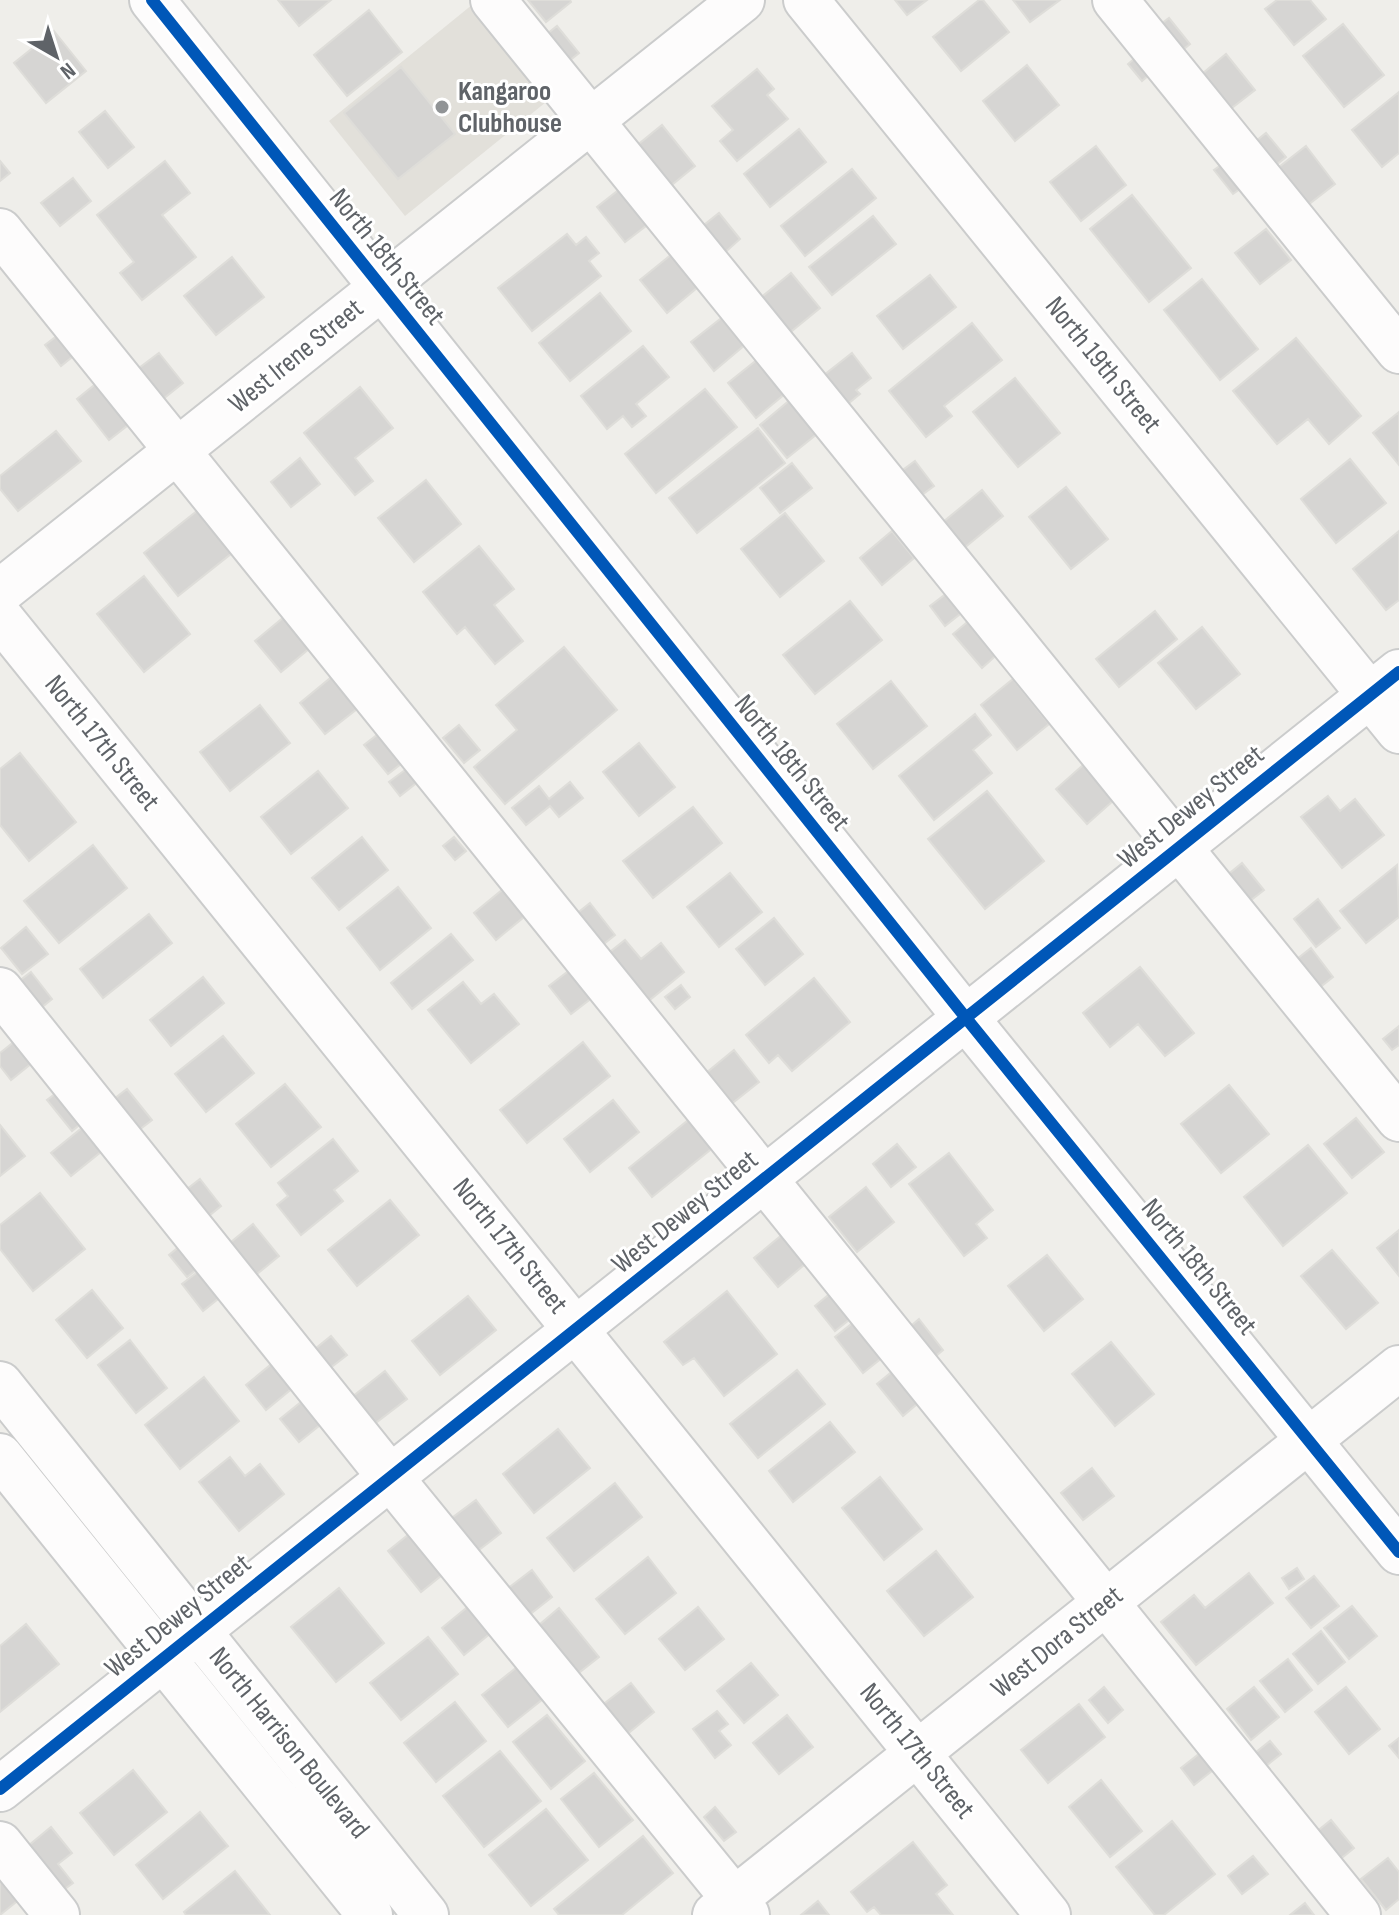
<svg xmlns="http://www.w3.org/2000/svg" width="1399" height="1915" viewBox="0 0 1399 1915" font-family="'Sofia Sans Condensed',sans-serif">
<rect width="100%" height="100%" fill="#efeeea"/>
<path fill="#e2e0da" d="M478,0L556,94L405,216L329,121Z"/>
<path fill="#d6d5d3" stroke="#deddd9" stroke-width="2" d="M278,0H331L299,26Z
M528,0H570L571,2L546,22Z
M895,0H927L907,15Z
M979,0H983L1009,32L961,71L933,37Z
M1013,0H1060L1030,22Z
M1277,0H1310L1326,19L1294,45L1265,9Z
M369,10L402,52L347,96L314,55Z
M1169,18L1190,44L1174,57L1153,30Z
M1343,24L1384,75L1344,107L1303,56Z
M557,26L579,53L564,65L542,38Z
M54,31L86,71L46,103L14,63Z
M1142,52L1156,69L1142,81L1128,64Z
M1226,54L1255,90L1224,114L1196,79Z
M1027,65L1059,105L1015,141L983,101Z
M401,67L455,134L398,179L344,113Z
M757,69L774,89L767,95L788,119L737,161L720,141L733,130L712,106Z
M1399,92V153L1382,167L1352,130Z
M105,111L134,147L108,168L79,132Z
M662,125L695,166L668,188L635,147Z
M799,129L826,162L770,207L744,174Z
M1266,133L1286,157L1271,169L1251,145Z
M1096,146L1126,185L1081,221L1050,182Z
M1306,146L1335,184L1300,211L1270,174Z
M1228,160L1247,184L1233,194L1214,170Z
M0,161L10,173L0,181Z
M165,161L190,193L162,215L196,257L142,300L120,273L134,262L97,215Z
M852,169L876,198L805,256L781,226Z
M73,178L91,201L60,226L41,203Z
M630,181L659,216L625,242L597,207Z
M1132,195L1191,268L1149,302L1090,229Z
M719,213L740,239L721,256L699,229Z
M873,216L896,244L832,295L809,267Z
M1266,229L1291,260L1260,284L1235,253Z
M567,234L576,245L586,237L599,253L589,261L601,276L532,331L498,288Z
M672,254L698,287L667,313L640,280Z
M232,257L264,297L216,335L184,296Z
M791,273L820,308L782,339L753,304Z
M930,275L956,307L903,349L877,316Z
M1202,279L1258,349L1220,380L1164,310Z
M600,293L631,331L570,381L539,343Z
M724,316L746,344L714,371L691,342Z
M972,323L1002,360L944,406L952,416L926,437L889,391Z
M66,329L82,349L61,366L45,345Z
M1296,338L1361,416L1329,444L1308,419L1277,444L1233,391Z
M643,346L669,377L636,404L646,416L632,427L623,416L607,429L581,396Z
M159,353L183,383L163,399L139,368Z
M852,353L871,378L856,390L860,394L843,408L819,379Z
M758,359L786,393L756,418L728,383Z
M108,374L141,415L109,440L77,399Z
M1015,378L1060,433L1018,467L973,412Z
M360,387L393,428L355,458L373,481L355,495L304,433Z
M705,389L737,427L656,493L625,454Z
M790,400L817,434L787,458L760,425Z
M1399,412V465L1373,433Z
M758,428L785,463L697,533L669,498Z
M56,431L81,461L18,511L0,489V476Z
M300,458L320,484L291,507L271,482Z
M1350,459L1386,503L1336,543L1301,499Z
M915,461L934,486L915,500L896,475Z
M792,463L812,488L780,513L760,488Z
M426,480L461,524L414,562L378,518Z
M1066,487L1108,539L1071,569L1029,517Z
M982,490L1003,516L958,553L937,527Z
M212,499L246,542L178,596L144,553Z
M785,513L824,561L780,597L741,549Z
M892,531L914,558L882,585L860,558Z
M1399,531V600L1386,610L1353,569Z
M479,546L514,589L494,605L523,641L495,664L465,627L457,634L423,592Z
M144,576L190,634L144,672L97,614Z
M959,584L974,603L945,626L930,606Z
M850,601L882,640L815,694L783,655Z
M1155,611L1177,639L1119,687L1096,659Z
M284,617L310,648L281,672L255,641Z
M971,619L1000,652L982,668L953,634Z
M1202,627L1240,674L1196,709L1158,663Z
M564,647L617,710L505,804L474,767L517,730L496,705Z
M340,670L366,702L325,734L300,703Z
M1013,679L1049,724L1017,750L981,705Z
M891,681L927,726L873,769L837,724Z
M260,705L290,743L230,791L200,752Z
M975,714L991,735L973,750L992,773L934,820L899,776Z
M459,725L480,750L464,763L443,738Z
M386,728L410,757L388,774L364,745Z
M639,743L675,787L639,816L603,772Z
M20,753L76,822L29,861L0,825V769Z
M1091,758L1122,793L1087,824L1056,789Z
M413,764L424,777L400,796L389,782Z
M318,771L348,808L291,854L261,817Z
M570,782L583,798L559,817L550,806L526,825L512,808L539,786L549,799Z
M987,791L1044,861L985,909L928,839Z
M1328,796L1340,811L1355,799L1384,835L1342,868L1301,817Z
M693,807L722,843L653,898L623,861Z
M362,837L388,870L339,910L312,878Z
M454,837L466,851L455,860L443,846Z
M93,845L127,888L59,943L24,901Z
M1242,863L1264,890L1246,904L1225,877Z
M1397,865L1399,917L1366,943L1340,911Z
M730,873L762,912L719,947L687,907Z
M398,887L431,928L380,970L347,928Z
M502,890L524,917L496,940L474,913Z
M1318,899L1340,928L1316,947L1294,919Z
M590,903L615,935L595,951L570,919Z
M149,914L172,943L103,998L80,969Z
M774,918L803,954L765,985L736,949Z
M26,927L48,954L22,974L1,948Z
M451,934L473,960L412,1009L391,983Z
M625,940L641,959L661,943L684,972L640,1008L601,959Z
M1311,948L1333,977L1314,992L1292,963Z
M575,966L597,994L571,1014L549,986Z
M1140,967L1194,1033L1165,1056L1138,1024L1110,1047L1083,1013Z
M31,972L52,999L36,1012L14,985Z
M203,977L224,1003L171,1046L150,1020Z
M814,978L850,1022L792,1071L778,1055L769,1063L746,1035Z
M463,982L481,1004L494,994L519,1024L471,1063L428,1010Z
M681,985L690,997L675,1009L665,997Z
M1399,1026V1045L1392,1050L1383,1039Z
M223,1036L254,1073L206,1112L175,1074Z
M15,1041L32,1063L11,1080L0,1066V1053Z
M583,1042L610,1076L527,1143L500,1110Z
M734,1050L759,1082L725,1109L700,1078Z
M71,1082L95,1112L72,1131L47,1100Z
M285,1084L321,1127L271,1167L236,1124Z
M1229,1085L1269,1134L1221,1173L1181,1124Z
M127,1089L152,1120L135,1133L110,1102Z
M613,1100L639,1132L590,1172L564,1139Z
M692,1117L715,1146L652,1197L629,1168Z
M1356,1118L1384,1152L1352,1178L1324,1144Z
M93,1119L112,1143L71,1176L51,1153Z
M0,1125L25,1156L0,1176Z
M333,1139L358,1171L334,1190L343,1201L301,1235L277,1205L288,1196L278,1183Z
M897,1144L916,1167L891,1187L873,1164Z
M1308,1145L1347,1193L1283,1246L1244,1197Z
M949,1153L993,1210L976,1224L987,1238L964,1256L909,1184Z
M200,1179L221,1206L204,1220L182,1193Z
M866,1187L894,1222L857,1252L829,1217Z
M40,1193L85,1249L33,1291L0,1249V1225Z
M390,1200L419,1235L357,1286L328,1250Z
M253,1224L279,1256L251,1279L225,1247Z
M794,1225L817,1254L778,1287L754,1258Z
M1399,1230V1276L1377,1248Z
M191,1237L209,1260L187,1277L169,1255Z
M1332,1250L1378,1303L1346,1329L1301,1276Z
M1047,1255L1083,1299L1044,1331L1008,1286Z
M212,1261L233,1287L203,1311L182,1284Z
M843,1283L864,1308L835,1331L815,1306Z
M92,1290L123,1328L87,1358L56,1320Z
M727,1291L777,1354L724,1396L694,1358L683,1365L664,1342Z
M468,1296L496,1330L440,1375L412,1341Z
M864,1314L893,1349L863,1373L835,1337Z
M919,1319L943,1350L930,1361L905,1331Z
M331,1336L347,1355L325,1372L310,1353Z
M130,1340L167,1388L136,1413L98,1365Z
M1111,1342L1154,1394L1115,1426L1072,1374Z
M280,1357L300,1382L266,1410L246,1385Z
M905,1361L930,1393L903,1416L877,1384Z
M797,1370L825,1404L758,1458L730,1424Z
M385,1371L407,1399L373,1425L352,1397Z
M204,1377L239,1421L180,1469L145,1425Z
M306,1398L325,1421L299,1442L280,1419Z
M830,1422L855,1452L793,1502L769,1471Z
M558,1429L590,1468L534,1513L503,1474Z
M230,1457L245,1476L260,1464L284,1494L239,1531L199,1482Z
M1092,1468L1114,1496L1083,1520L1061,1493Z
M880,1477L922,1529L884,1560L842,1508Z
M615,1483L642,1517L574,1571L547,1538Z
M476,1500L501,1533L471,1556L445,1523Z
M424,1522L457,1563L421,1592L388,1551Z
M936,1551L973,1597L924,1636L887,1591Z
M648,1557L676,1593L625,1634L596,1599Z
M1297,1568L1304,1579L1289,1589L1282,1578Z
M532,1570L552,1597L524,1619L503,1592Z
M1249,1573L1273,1603L1196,1665L1161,1622L1194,1595L1205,1608Z
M1314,1576L1339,1606L1311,1628L1286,1598Z
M339,1588L384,1643L336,1682L291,1627Z
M470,1605L492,1632L464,1655L442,1628Z
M1352,1606L1377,1636L1349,1659L1324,1628Z
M698,1607L724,1639L685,1670L659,1639Z
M559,1608L599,1657L571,1679L532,1631Z
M26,1624L59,1664L0,1712V1646Z
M1321,1631L1345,1662L1318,1684L1293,1654Z
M428,1637L458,1674L401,1720L370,1683Z
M1288,1659L1312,1690L1285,1712L1260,1681Z
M751,1663L778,1695L744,1723L717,1691Z
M517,1667L543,1699L508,1727L482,1695Z
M631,1683L654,1712L625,1736L601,1706Z
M1104,1687L1123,1710L1108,1723L1089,1700Z
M1254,1687L1279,1717L1251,1740L1227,1709Z
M1346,1687L1380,1729L1349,1754L1315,1712Z
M455,1702L486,1741L436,1782L404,1743Z
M1079,1704L1105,1737L1048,1783L1021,1750Z
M717,1711L728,1724L719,1731L731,1745L715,1758L693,1729Z
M547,1715L585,1761L551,1789L513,1742Z
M787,1715L813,1747L779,1774L753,1743Z
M1399,1738V1758L1389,1746Z
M1270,1741L1281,1754L1266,1766L1255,1753Z
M1204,1750L1217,1767L1194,1785L1181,1768Z
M500,1751L541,1801L484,1847L443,1796Z
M133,1770L167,1812L114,1855L80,1813Z
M594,1773L633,1820L599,1847L561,1799Z
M1101,1780L1142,1831L1110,1857L1069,1807Z
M715,1807L736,1832L724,1841L704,1817Z
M546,1809L588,1860L531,1906L489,1855Z
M200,1812L228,1846L163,1899L136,1865Z
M1331,1820L1354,1848L1333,1865L1310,1837Z
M1172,1821L1215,1874L1164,1915H1155L1116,1867Z
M51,1827L72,1853L58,1864L73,1883L58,1894L22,1851Z
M643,1836L673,1873L622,1915H559L554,1909Z
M913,1842L947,1885L936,1894L953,1915H881L874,1907L867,1912L851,1892Z
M1253,1856L1268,1874L1242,1894L1228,1876Z
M1388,1858L1399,1872V1899L1386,1910L1361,1879Z
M235,1871L270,1915H186L184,1912Z
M0,1872L21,1898L0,1915Z
M818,1901L829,1915H801Z
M1305,1903L1314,1915H1290Z"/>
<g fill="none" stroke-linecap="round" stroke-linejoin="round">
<g stroke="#cbcccc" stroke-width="48">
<path id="minor" d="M152,0L966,1018L1399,1552
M493,0L1399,1119
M806,0L1399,731
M1115,0L1399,351
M0,231L1358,1915
M0,592L742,0
M0,617L1048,1915
M0,990L390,1477L747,1915
M0,1384L426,1915
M0,1456L370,1915
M0,1789L1399,672
M0,1844L57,1915
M715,1915L1399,1368"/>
</g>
<use href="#minor" stroke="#fdfcfc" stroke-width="44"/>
<g stroke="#fff" stroke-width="17">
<path id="cycleway" d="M152,0L966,1018L1399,1552
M0,1789L1399,672"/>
</g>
<use href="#cycleway" stroke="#0057b8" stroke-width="12"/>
</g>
<circle fill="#919496" stroke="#fff" stroke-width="3" cx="442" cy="107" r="8"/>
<g text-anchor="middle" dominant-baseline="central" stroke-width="6" stroke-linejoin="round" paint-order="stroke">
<g font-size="28" font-weight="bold" fill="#5f6368" stroke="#fff" text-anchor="start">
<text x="458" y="91">Kangaroo<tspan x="458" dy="32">Clubhouse</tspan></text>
</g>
<g font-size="28" fill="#5f6368" stroke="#fff">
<text transform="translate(387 257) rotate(51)">North 18th Street</text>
<text transform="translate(296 356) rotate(-39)">West Irene Street</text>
<text transform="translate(1103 365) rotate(51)">North 19th Street</text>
<text transform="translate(102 743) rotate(51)">North 17th Street</text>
<text transform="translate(792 763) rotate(51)">North 18th Street</text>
<text transform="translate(1191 807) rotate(-39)">West Dewey Street</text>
<text transform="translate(685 1212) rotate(-39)">West Dewey Street</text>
<text transform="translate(510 1246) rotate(51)">North 17th Street</text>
<text transform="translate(1199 1267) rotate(51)">North 18th Street</text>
<text transform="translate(178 1616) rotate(-39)">West Dewey Street</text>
<text transform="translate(1057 1642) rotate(-39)">West Dora Street</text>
<text transform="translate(289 1743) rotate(51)">North Harrison Boulevard</text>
<text transform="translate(917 1751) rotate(51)">North 17th Street</text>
</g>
</g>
<g transform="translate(56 56) rotate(141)" stroke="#ffffff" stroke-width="6" paint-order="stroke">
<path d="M0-6L14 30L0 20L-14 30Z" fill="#5f6368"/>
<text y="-12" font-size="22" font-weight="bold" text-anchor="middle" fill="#5f6368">N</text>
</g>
</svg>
